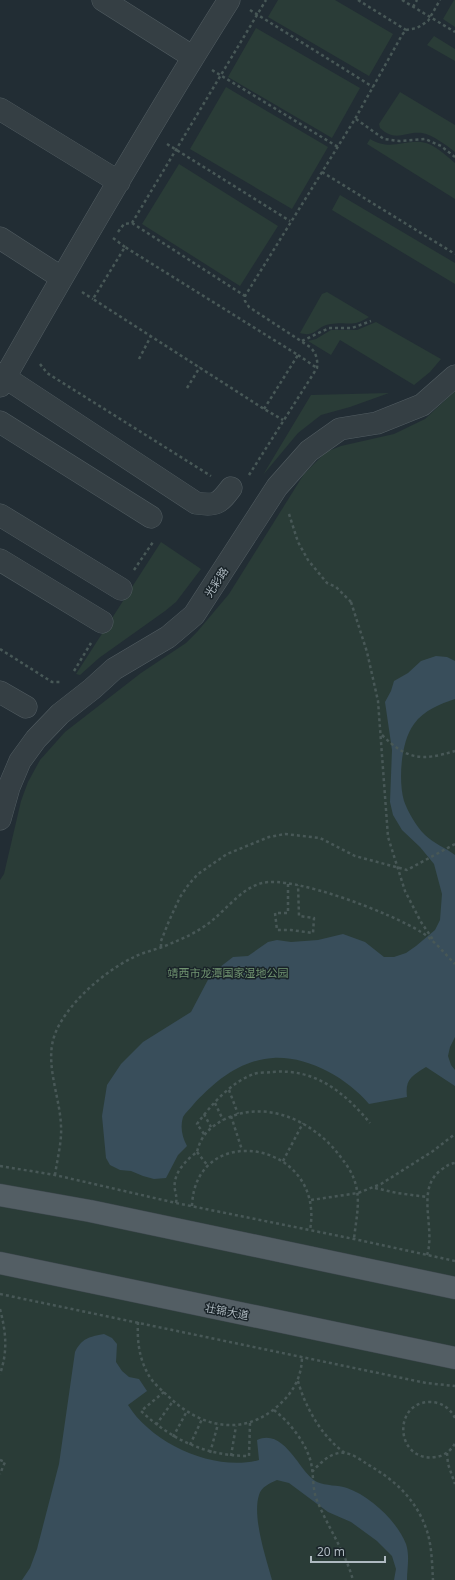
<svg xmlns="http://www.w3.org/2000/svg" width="455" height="1580" viewBox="0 0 455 1580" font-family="'Noto Sans','Noto Sans SC',sans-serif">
<rect width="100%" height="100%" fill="#222d34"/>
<path fill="#2a3c37" d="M278,0H335L393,34L369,76L268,17Z
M454,0H455V27L443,19Z
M256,28L360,88L332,138L228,77Z
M434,36L455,49V61L427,45Z
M226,87L328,147L292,209L190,149Z
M400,92L455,125V152C446,145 433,135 422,133C404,131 396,143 380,128L379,124Z
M370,139C390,151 403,140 421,142C435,144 444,154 455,163V199L367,144Z
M179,164L278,226L240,286L142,224Z
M340,195L455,263V284L332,210Z
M327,292L369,317C352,328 348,321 331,324C317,325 316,338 300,333L322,294Z
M376,322L441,359L430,372L414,385L340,340L331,355L308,341L316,339L331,330H357Z
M455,391V1580H0V880L4,874L21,801L28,782L40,760L65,732L141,673L186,643L197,632L229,594L304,474L326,452L341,446L394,434L425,419Z
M389,393L350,407L321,415L298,433L263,475L311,395Z
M161,542L201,569L176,602L165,611L99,658L80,675L76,674Z"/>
<path fill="#394e5b" d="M436,656L447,657L455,661V699C440,704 424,710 414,724C401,741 398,780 404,801C408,812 416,826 425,835C433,843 446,848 455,855V1037L450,1047L448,1056L451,1065L455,1070V1086L426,1067C411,1076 405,1080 407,1097L369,1104C347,1078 308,1056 273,1058C240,1060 214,1082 193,1105C190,1109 185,1113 183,1117C180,1127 182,1137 187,1146L178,1155L166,1178L154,1179L143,1176L131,1171L120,1170L110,1165L106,1158L102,1116L107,1085L121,1064L143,1042L191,1012L211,974L233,957L248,956L268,942L277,940L291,942L318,940L343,934L365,942L384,957H394L406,953L416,946L435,930L440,920L442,894L434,864L420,847L402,830L393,815L390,802L392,750L385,702L391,691L394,681L408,673L421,661Z
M104,1334L112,1338L117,1344L116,1362L122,1371L129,1377L139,1379L147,1391L128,1405C152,1444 215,1472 259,1460L257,1440C285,1427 300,1474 317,1482C326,1486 338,1485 347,1488C370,1496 397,1521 406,1544C410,1556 407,1568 407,1580H394L396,1569L392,1556L377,1541L351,1522L328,1512L289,1483L277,1480C270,1483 261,1487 259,1495C252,1517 266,1558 272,1580H22L30,1568L37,1549L59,1464L75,1352C82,1338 89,1337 104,1334Z"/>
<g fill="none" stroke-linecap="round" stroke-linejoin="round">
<g stroke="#525d62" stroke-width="23">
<path id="minor" d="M103,0L193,57
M0,109L119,182
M0,238L62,278
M0,374L196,503C216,506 219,504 231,488
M0,386C74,256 149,126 229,0
M0,422L151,517
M0,515L121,589
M0,560L102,622
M0,692L26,707
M0,819L9,787L20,761L36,739L60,714L92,689L114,669L168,637L194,615L277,487L309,451L340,429L377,423L422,405L455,376"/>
</g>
<g stroke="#3e484e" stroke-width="23">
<path id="major" d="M0,1195L90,1211L455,1288
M0,1263L455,1358"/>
</g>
<path stroke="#485857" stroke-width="2.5" stroke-dasharray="3 3" stroke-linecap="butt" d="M358,0L406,30
M402,0L455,32
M413,7L417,0
M250,10L373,87
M212,70L338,147
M356,119L384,139L399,141L425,139L441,146L455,157
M167,144L290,221
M322,172L455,254
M132,223L245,296
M118,232L124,224L132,223L266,0
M113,238L125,247
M82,292L93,299
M302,341L329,328H352L371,321
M298,355L317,368
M139,359L151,336
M40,364L47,373L211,476
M187,388L200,367
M264,409L298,355L125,247L93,299L264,409L283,420
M249,475L317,368C318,359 316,353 310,347L249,307L245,301V296L355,119L402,35L406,30L417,28L428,21L440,0
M289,514L298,542L308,560L327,583L336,587L351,602
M134,570L153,542
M0,649L52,682H62
M74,671L91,643
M382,735C407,760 422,761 455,751
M288,884V913H275L277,930H291L313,933L314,918L299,916L298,885
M161,947V941L169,921L180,897L189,884L198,874L227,854L269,837L285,834L320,838L355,856L407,870L455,844
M229,1090L238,1114
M215,1103L223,1120
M204,1114L211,1127
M231,1116L242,1150
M204,1134L197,1124C211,1105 231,1082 254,1074C259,1072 267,1073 272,1072C315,1068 344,1092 370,1123
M197,1152L208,1166
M283,1161L303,1123
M0,1166L55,1175L176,1203L354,1239L455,1261
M55,1175C57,1160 62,1142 61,1126C60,1096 44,1063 55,1034C67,1003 105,971 134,957C146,951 160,949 172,943C187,937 203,929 215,918C229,906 243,888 262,883C293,875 393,914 421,932C434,940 444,953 455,964
M375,1188L397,1193L427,1197
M311,1200L358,1193L381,1184L433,1151L455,1134
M176,1203C177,1198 176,1195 175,1190C172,1174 186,1160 197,1152C201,1135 210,1127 225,1119C267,1099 313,1121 340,1156C346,1164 352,1172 355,1182C361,1201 356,1219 354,1239
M192,1206C195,1119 326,1141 310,1230
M427,1255C436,1228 415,1189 441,1170C446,1166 449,1164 455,1163
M0,1294L426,1383L455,1386
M0,1309C6,1332 8,1351 0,1374
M138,1322C137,1340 139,1357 147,1372C151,1381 160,1389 167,1395C200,1428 244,1438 280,1404C294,1391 302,1376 302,1356
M298,1381C305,1407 322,1437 345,1453
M164,1392L141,1411C172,1440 206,1456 249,1456L250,1423
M274,1410C289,1422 304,1440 310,1459C314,1472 312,1485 316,1498C327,1526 345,1551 353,1580
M455,1418C450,1408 441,1402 430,1402C392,1402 395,1463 436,1457C444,1456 452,1450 455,1443
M156,1425L173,1401
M173,1437L187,1411
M190,1445L202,1419
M210,1453L218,1424
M447,1453L448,1464L455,1484
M231,1456L236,1426
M0,1460L5,1462L0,1474
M312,1472C320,1463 332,1451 345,1453C353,1454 361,1460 367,1464C396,1481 416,1499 427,1531C432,1547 432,1564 433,1580"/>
<use href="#minor" stroke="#353f44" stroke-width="22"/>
<use href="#major" stroke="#535e64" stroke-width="22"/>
<path stroke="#485857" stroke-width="2.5" stroke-dasharray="3 3" stroke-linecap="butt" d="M351,602L367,652L378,701L388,837L405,891L421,922L434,941"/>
</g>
<g text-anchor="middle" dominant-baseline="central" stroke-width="3" stroke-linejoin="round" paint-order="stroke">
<g font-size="11" fill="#afbac1" stroke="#1a2429">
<text transform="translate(216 582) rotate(-57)">光彩路</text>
<text transform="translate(227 1311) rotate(11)">壮锦大道</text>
</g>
<g font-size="11" fill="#719471" stroke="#1a2429">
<text x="228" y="972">靖西市龙潭国家湿地公园</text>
</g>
</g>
<path d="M311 1556v6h74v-6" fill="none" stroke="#afbac1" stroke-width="2"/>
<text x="317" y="1556" font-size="12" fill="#afbac1" stroke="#1a2429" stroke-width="3" paint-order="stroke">20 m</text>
</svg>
